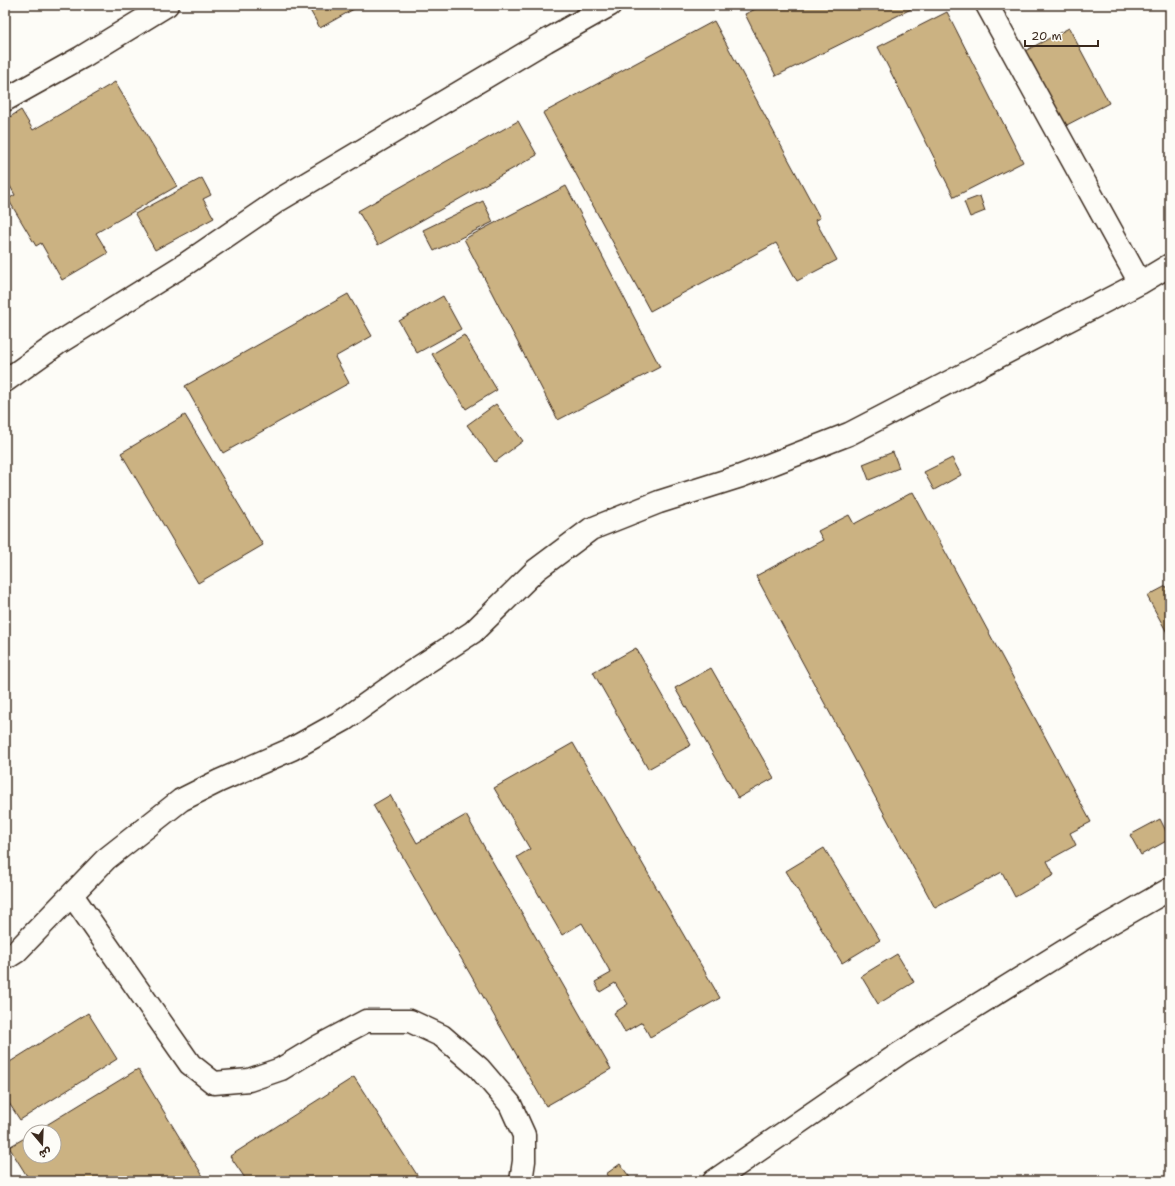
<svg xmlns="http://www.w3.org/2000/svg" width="1175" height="1186" viewBox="0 0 1175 1186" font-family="'Shantell Sans','Playpen Sans Arabic',sans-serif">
<rect width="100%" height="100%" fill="#fdfcf7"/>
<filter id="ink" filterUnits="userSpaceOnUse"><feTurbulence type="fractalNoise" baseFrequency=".025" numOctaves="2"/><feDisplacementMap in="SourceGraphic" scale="8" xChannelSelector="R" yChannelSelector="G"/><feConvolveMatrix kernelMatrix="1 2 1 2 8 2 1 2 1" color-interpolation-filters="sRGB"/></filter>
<g filter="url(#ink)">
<path fill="#cbb282" stroke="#3b2a1e" d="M307,5H361L320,28Z
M764,5H914L915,7L776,76L745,14Z
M947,12L1023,162L954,197L878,47Z
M714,21L820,218L815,220L837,260L797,281L776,243L650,311L543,113Z
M1069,28L1109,103L1063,127L1023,52Z
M115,82L177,186L96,233L108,253L62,280L41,243L36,246L8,199L15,195L5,177V120L21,110L33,130Z
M518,121L537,155L378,245L358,211Z
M202,178L211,195L203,199L214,218L155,250L135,214Z
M566,186L660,367L558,420L464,239Z
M980,196L985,211L970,217L964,202Z
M483,201L493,222L434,251L423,230Z
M348,294L372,336L335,357L349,383L223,453L185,386Z
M443,296L461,329L417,353L399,321Z
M464,335L497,390L466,409L432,354Z
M496,404L523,441L495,462L467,425Z
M185,415L263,545L198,583L121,453Z
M893,452L899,468L869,480L863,464Z
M952,458L961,475L934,490L924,472Z
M913,492L1091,822L1070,833L1076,845L1047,861L1054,875L1015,897L1002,872L935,908L756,576L823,540L818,531L849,515L854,524Z
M1166,586L1170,593V638L1147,596Z
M636,648L691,745L648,769L593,672Z
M711,668L774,778L738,798L675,688Z
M573,743L720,998L650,1037L642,1022L625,1032L614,1013L628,1004L615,983L600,992L595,982L611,973L582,923L562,935L517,857L530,849L494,788Z
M390,795L417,843L466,815L611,1069L546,1106L373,805Z
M1160,819L1170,839L1141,855L1130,835Z
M824,848L880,940L842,963L786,871Z
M897,954L914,982L878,1004L861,976Z
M88,1013L117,1059L20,1120L5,1097V1065Z
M138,1069L206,1181H30L9,1147L30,1135V1156H54V1132H35Z
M354,1077L421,1181H247L230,1156Z
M620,1164L631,1179L627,1181H611L606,1174Z"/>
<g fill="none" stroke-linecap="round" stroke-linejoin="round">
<g stroke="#3b2a1e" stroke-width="25">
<path id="minor" d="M987,5L1140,283
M5,100L82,57L167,5
M5,381L57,344L187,263L279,200L546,41L610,5
M72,895L190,1064L214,1083L249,1080L281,1069L319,1046L366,1021H410L442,1036L479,1068L510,1104L524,1135V1161L521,1181
M5,959L16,952L106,859L181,800L219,781L292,749L344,720L410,673L473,632L536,570L591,529L659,502L741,476L849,434L1140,283L1170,265
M714,1181L900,1053L1095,932L1170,889"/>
</g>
<use href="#minor" stroke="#fdfcf7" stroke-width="22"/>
</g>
</g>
<rect width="1175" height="1186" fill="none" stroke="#fdfcf7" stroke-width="20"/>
<rect x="10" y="10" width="1155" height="1166" fill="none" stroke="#3b2a1e" stroke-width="1.5" filter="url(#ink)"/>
<g transform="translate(42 1144) rotate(161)"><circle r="19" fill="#fdfcf7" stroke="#afa8a0"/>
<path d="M0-3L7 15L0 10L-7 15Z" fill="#3b2a1e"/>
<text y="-6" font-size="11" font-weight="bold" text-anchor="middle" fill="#3b2a1e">ش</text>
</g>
<path d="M1025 40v6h73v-6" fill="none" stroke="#3b2a1e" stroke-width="2"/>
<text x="1031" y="40" font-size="12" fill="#3b2a1e" stroke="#fdfcf7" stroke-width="3" paint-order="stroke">20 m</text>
</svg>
